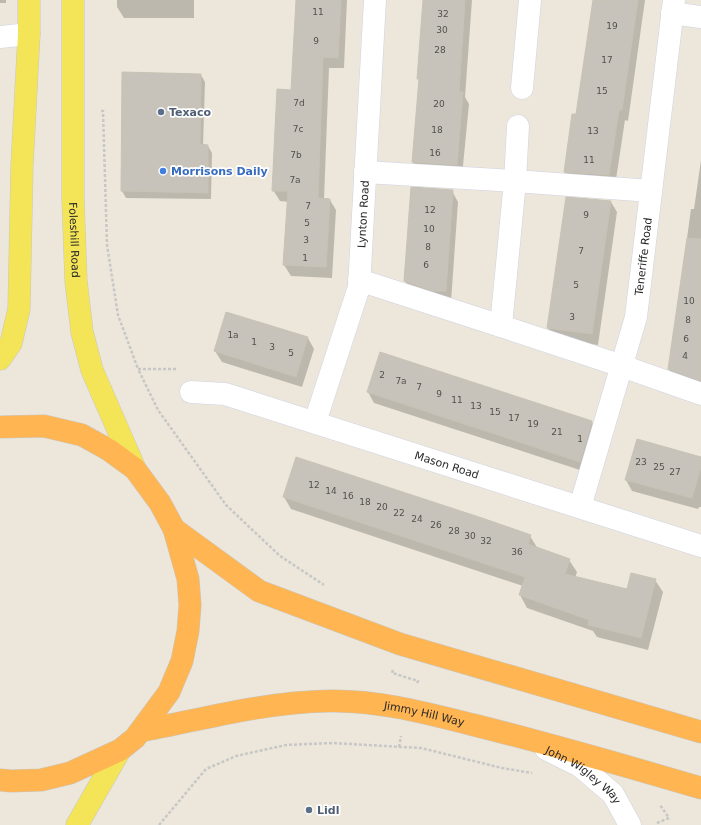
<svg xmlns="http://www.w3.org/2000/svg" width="701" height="825" viewBox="0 0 701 825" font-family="'DejaVu Sans',sans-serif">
<rect width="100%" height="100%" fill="#ece7da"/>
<path fill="#0003" d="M0,0H6V3H0Z
M117,0H194V18H124L117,7Z
M297,0H347L344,68H329L324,199L330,200L336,210L332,278L291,276L284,265L289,202L280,201L273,190L292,91Z
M424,0H472L465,97L469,104L462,176L419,173L413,162L420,81L418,78Z
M593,0H645L628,121L625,120L615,186L571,183L565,172L577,115Z
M201,75L205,82L203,146H208L212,153L211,199L126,198L122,191Z
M701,160V389L675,380L669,369L691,209H694Z
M452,191L458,202L451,302L412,292L405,281Z
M611,202L617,212L598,345L555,339L548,328Z
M227,313L308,338L314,349L302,387L222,362L215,351Z
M368,392L592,422L598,433L586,472L374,403Z
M701,458V507H699L698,509L632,491L626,480Z
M284,497L530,536L538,549L569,560L577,572L575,578L628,591L655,580L663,592L648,650L597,637L593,631L527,608L520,595L523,586L291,509Z"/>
<path fill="#c7c3ba" stroke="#c7c3b4" d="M296,0H341L338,58L323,57L318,198L330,199L326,267L283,265L288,191H272L277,89L291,90Z
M423,0H465L459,92H463L457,165L412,162L419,79H417Z
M593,0H638L622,110H619L609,175L564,172L572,114H576Z
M122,72L201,74L200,144L208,145V193L121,191Z
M411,187L453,190L446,291H433L404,281Z
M566,197L611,201L592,334L547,328Z
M687,238L701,239V381L668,369Z
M226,312L308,337L296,377L214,351Z
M380,352L592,421L580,462L367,392Z
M637,439L701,457V467L692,498L625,480Z
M296,457L485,519L531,535L528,544L570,559L565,574L627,589L631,573L656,579L641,638L588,625L589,620L519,595L525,577L283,497Z"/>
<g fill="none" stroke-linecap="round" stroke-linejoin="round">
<g stroke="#d0d1e3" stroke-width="23">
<g id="minor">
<path d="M672,13L701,17"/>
<path d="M0,37L29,34"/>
<path d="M522,88L530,0"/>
<path d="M518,126L515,181L651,191"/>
<path d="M365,172L515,181L501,326L622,366L701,394"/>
<path d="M359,280L501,326"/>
<path id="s1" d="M191,392L225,394L701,546"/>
<path id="s2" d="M315,422L359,287L375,0"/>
<path id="s3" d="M580,507L636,317L674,0"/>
<path id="s4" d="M546,749L580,766L613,794L630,825"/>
</g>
</g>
<g stroke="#c7c7c7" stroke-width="23">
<g id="major">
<path id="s5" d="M73,0V199L76,281L82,332L92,370L135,469"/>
<path d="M0,359L11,343L19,309L22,165L29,34V0"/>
<path d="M77,825L120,750"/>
</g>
</g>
<g stroke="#c7c7c7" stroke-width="23">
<g id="highway">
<path d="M0,427L44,426L82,435L109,450L135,469L160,503L174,529L188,579L190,605L188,631L182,661L169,692L135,738L120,750L70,773L41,780L11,781L0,780"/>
<path d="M174,529L259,591L400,644L701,732"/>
<path id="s6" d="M141,731C203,719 265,702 329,701C378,700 426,713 474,725C550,744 626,766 701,788"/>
</g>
</g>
<path stroke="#c7c7c7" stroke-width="2.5" stroke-dasharray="3 2" stroke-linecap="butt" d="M101,111H103L107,245L118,315L138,369
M176,369H138L158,410L226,505L280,556L324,585
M393,670L392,673L418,681L417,683
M399,747L401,736
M657,823L669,818L660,805
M159,825L206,769L236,756L286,745L332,743L421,748L502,768L532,773"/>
<use href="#minor" stroke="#fff" stroke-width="22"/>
<use href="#major" stroke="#f4e558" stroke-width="22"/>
<use href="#highway" stroke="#ffb552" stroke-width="22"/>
</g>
<g fill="#5c6f8a" stroke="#fff" stroke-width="1.5">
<circle cx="161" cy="112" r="4"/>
<circle cx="309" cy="810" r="4"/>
</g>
<circle fill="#3f7fe0" stroke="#fff" stroke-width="1.5" cx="163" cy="171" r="4"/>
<g text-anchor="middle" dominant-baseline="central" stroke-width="3.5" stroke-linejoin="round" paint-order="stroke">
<g font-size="9" fill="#50504d">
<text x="318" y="12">11</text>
<text x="443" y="14">32</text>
<text x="612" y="26">19</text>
<text x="442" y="30">30</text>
<text x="316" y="41">9</text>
<text x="440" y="50">28</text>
<text x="607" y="60">17</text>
<text x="602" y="91">15</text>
<text x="299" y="103">7d</text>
<text x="439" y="104">20</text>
<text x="298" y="129">7c</text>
<text x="437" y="130">18</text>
<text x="593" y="131">13</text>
<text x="435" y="153">16</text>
<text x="296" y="155">7b</text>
<text x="589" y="160">11</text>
<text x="295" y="180">7a</text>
<text x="308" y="206">7</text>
<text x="430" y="210">12</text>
<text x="586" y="215">9</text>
<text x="307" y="223">5</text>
<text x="429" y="229">10</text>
<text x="306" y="240">3</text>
<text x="428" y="247">8</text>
<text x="581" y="251">7</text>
<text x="305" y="258">1</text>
<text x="426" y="265">6</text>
<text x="576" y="285">5</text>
<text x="689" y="301">10</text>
<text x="572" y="317">3</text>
<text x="688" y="320">8</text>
<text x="233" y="335">1a</text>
<text x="686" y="339">6</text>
<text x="254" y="342">1</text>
<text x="272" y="347">3</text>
<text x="291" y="353">5</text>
<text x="685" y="356">4</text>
<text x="382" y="375">2</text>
<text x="401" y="381">7a</text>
<text x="419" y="387">7</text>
<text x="439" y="394">9</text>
<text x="457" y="400">11</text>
<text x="476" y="406">13</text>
<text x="495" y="412">15</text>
<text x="514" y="418">17</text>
<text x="533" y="424">19</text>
<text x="557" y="432">21</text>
<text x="580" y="439">1</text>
<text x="641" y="462">23</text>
<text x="659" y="467">25</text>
<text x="675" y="472">27</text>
<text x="314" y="485">12</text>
<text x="331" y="491">14</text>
<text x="348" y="496">16</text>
<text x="365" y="502">18</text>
<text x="382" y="507">20</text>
<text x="399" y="513">22</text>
<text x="417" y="519">24</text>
<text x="436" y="525">26</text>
<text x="454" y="531">28</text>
<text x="470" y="536">30</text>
<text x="486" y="541">32</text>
<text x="517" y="552">36</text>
</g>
<g font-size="11" font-weight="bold" fill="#4e5e75" stroke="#fff" text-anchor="start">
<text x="169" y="112">Texaco</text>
<text x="317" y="810">Lidl</text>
</g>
<g font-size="11" font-weight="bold" fill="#366cbe" stroke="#fff" text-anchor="start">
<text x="171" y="171">Morrisons Daily</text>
</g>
<g font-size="11" fill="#292929" stroke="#fff">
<text stroke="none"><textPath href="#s2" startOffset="215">Lynton Road</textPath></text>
<text stroke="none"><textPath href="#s5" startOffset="240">Foleshill Road</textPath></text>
<text stroke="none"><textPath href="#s3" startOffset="259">Teneriffe Road</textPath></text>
<text stroke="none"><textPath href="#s1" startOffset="267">Mason Road</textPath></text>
<text stroke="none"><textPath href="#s6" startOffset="287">Jimmy Hill Way</textPath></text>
<text stroke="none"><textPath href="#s4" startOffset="46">John Wigley Way</textPath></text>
</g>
</g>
</svg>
